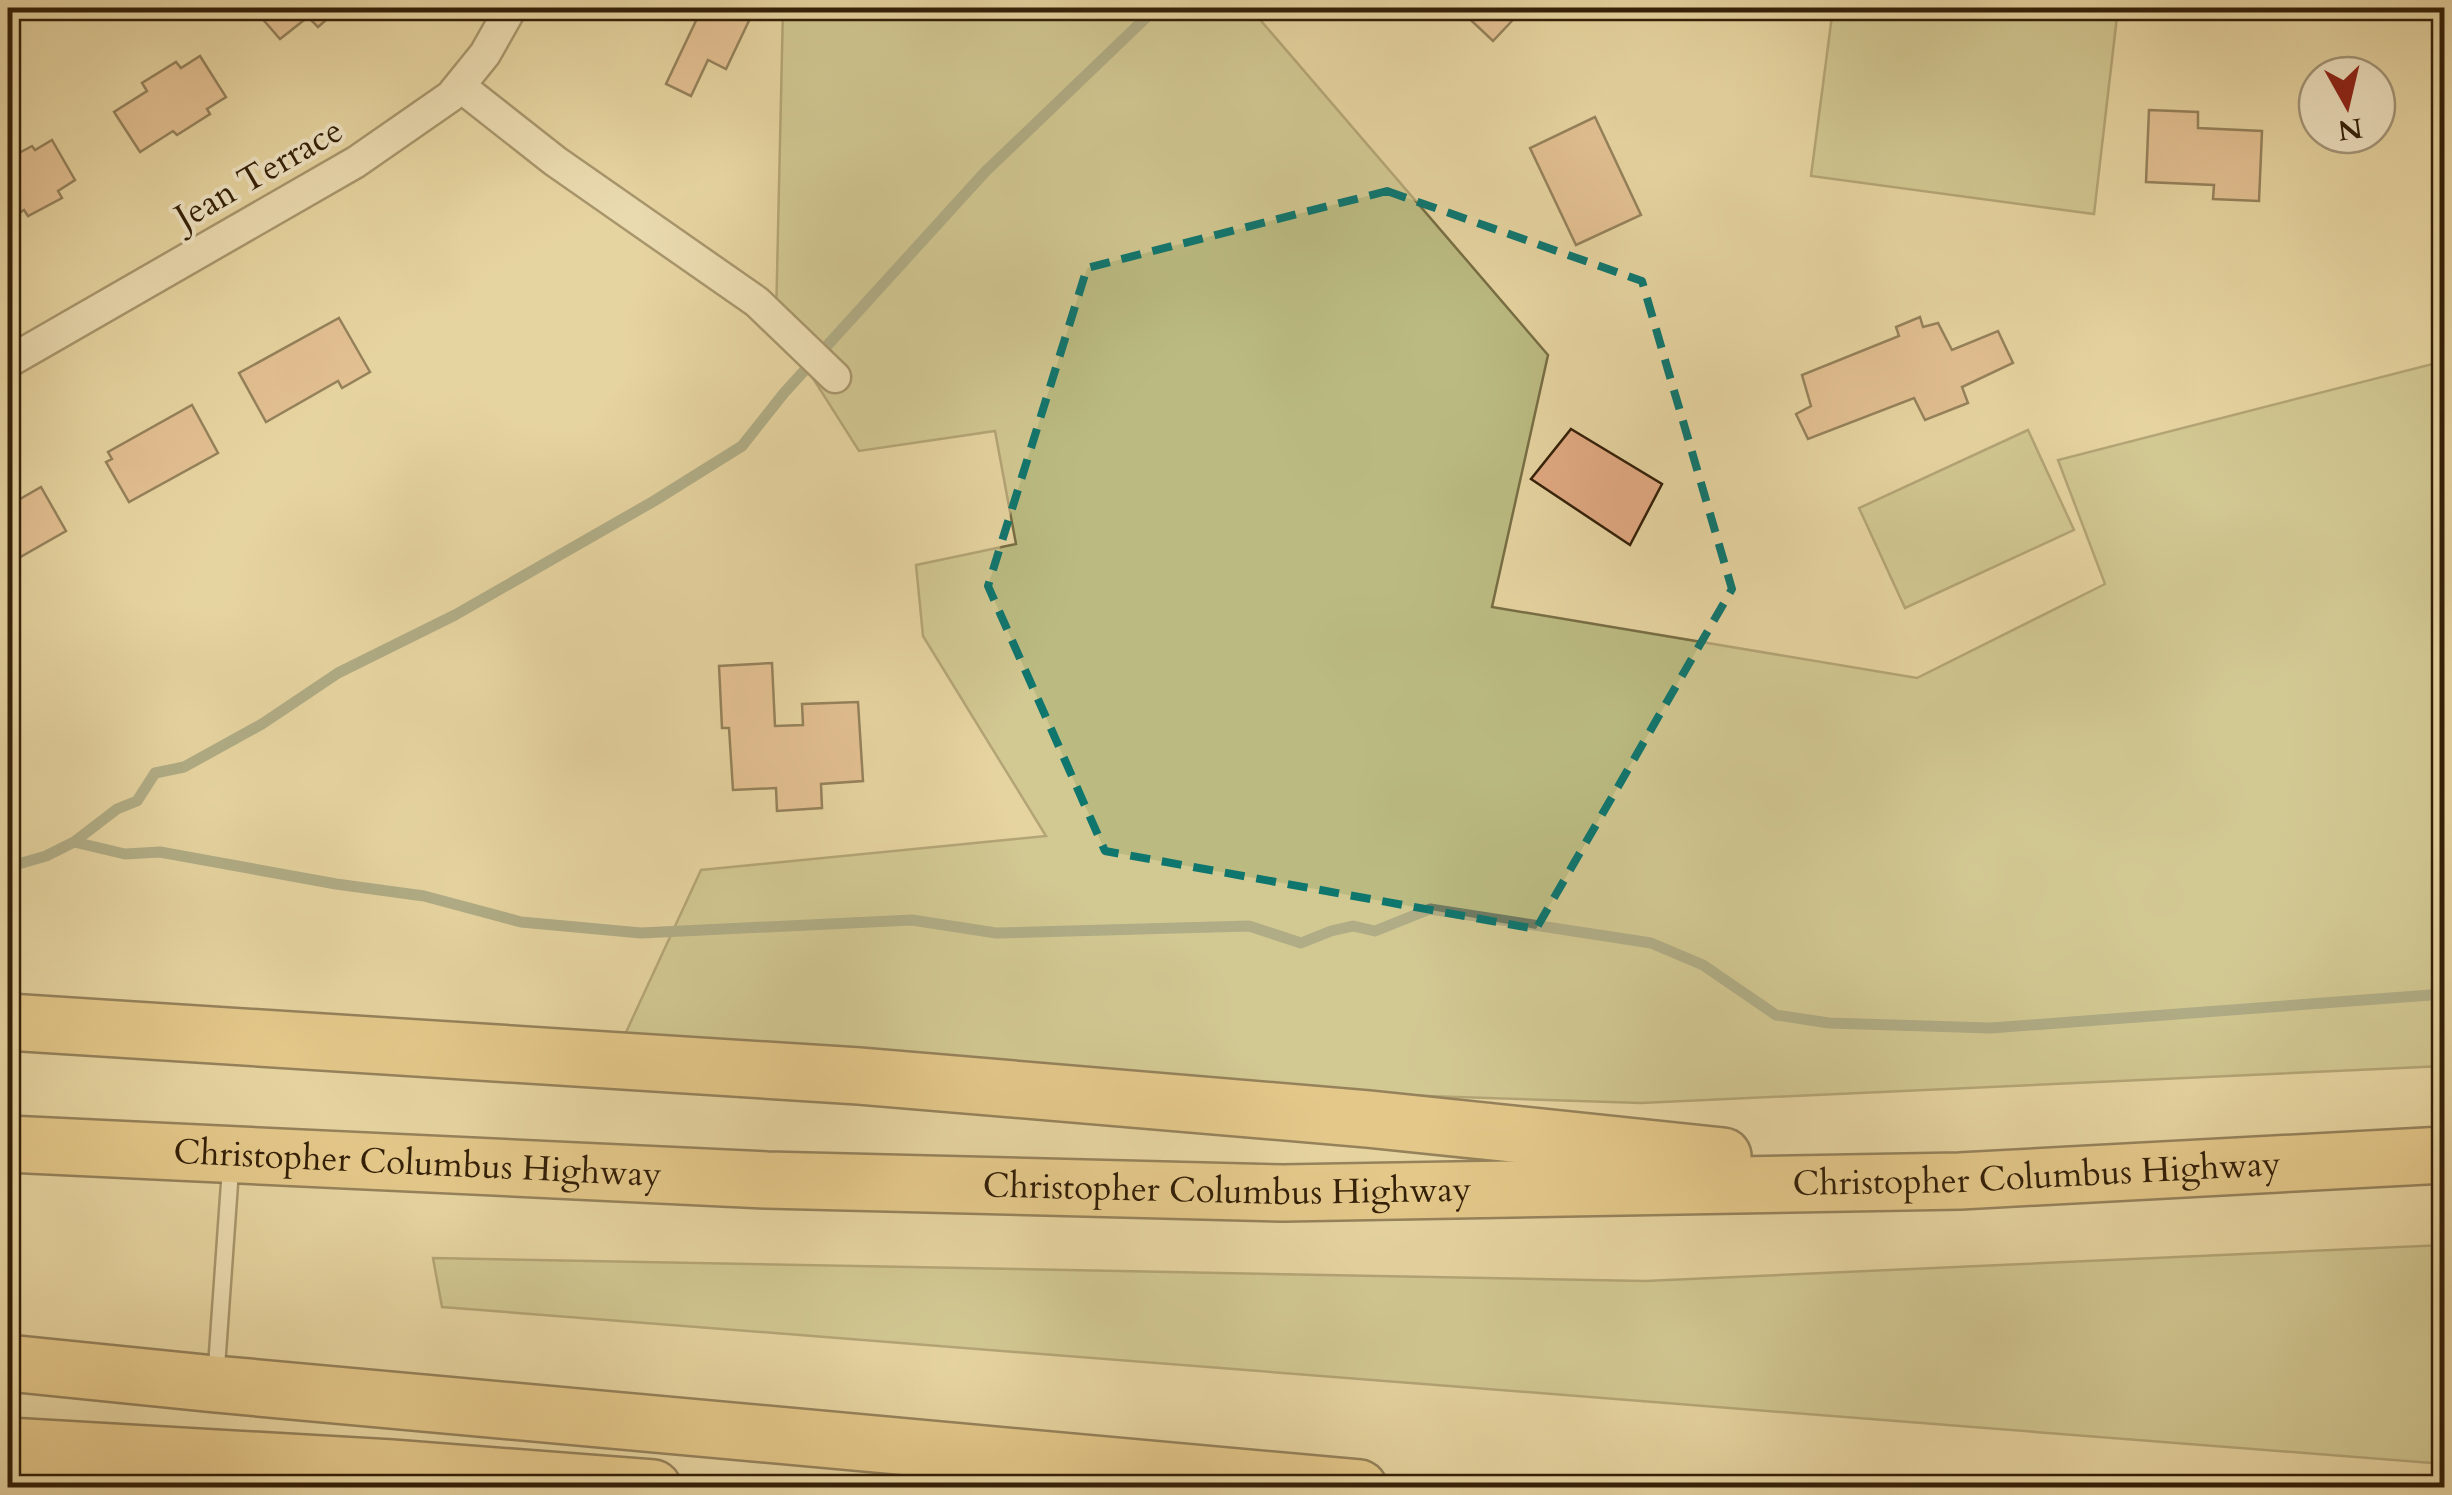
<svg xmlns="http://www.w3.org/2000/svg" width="2452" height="1495" viewBox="0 0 2452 1495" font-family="Cardo,serif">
<rect width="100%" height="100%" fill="#e6d4a1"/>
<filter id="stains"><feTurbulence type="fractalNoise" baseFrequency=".002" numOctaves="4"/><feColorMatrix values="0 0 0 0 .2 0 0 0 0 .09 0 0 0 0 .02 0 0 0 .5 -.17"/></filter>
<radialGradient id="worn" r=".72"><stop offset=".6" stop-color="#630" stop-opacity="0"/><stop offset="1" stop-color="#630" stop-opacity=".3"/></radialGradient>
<path fill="#bbbb81" stroke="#786e44" stroke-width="2.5" d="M783,8H1250L1548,355L1492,607L1917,678L2105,584L2058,460L2444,361V1066L1641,1103L609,1069L701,870L1046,836L923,636L916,565L1016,544L995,431L859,451L776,320Z
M1833,8H2118L2094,214L1811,176Z
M2028,430L2074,530L1905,608L1859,508Z
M2444,1245V1464L442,1307L433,1258L1645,1281Z"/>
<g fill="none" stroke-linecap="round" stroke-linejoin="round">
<path stroke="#6f7c64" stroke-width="11" d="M74,842L117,809L137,801L155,773L184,767L262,724L338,673L455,615L654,501L742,446L784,393L985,172L1156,8
M8,867L46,856L74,842L125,854L160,852L336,884L424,896L521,922L641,933L912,920L996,933L1249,926L1301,943L1331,931L1353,926L1375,931L1430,909L1651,943L1703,965L1776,1015L1829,1023L1991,1028L2444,994"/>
</g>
<path fill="#e1a982" stroke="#342008" stroke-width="2.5" d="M253,8H340L318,27L308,17L280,39Z
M702,8H755L726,69L708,60L691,96L666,84Z
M1458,8H1524L1493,41Z
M200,56L226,97L207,109L210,114L177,135L173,131L140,152L114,112L147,91L142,83L176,62L181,68Z
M2149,110L2198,112V128L2262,131L2259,201L2213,199L2214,185L2146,182Z
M1595,117L1641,215L1576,245L1530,148Z
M52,140L75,180L58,191L62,198L28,216L24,210L8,220V159L32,146L35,150Z
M1920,317L1923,327L1938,323L1952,350L1998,331L2013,363L1962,387L1968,403L1925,420L1914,398L1808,439L1796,414L1811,406L1802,375L1899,336L1896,327Z
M339,318L370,372L342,388L338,381L266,422L239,373Z
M192,405L218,453L129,502L106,462L112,459L108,452Z
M1571,429L1662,484L1630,545L1531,479Z
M41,487L66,531L8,564V506Z
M772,663L775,726L803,725L802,704L858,702L863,781L821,784L822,808L777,811L776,788L733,790L729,728H722L719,666Z"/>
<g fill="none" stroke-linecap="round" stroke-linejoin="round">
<g stroke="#604d2e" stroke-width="20">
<path id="service" d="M216,1374L231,1162"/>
</g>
<g stroke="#604d2e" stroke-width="35">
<path id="minor" d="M461,87L555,161L757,302L835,377
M8,362L356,162L451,96L485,54L511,8"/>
</g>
<g stroke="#342008" stroke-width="60">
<g id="motorway">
<path d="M8,1022L859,1076L1368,1119L1723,1156"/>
<path id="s1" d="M8,1144L767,1180L1283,1193L1960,1181L2444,1155"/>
<path d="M8,1363L215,1384L1359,1488"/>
<path d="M8,1446L392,1468L653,1488"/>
</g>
</g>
<use href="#service" stroke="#efe3c2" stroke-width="15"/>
<use href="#minor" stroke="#efe3c2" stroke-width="30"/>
<use href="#motorway" stroke="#e3ba70" stroke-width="55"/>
</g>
<path d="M0 0H2452V1495H0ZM1387,191L1642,281L1732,589L1536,929L1105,851L988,586L1087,268Z" fill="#e6d4a1" fill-opacity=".55" fill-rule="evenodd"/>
<path fill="none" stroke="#0f766e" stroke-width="8" stroke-dasharray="20 12" stroke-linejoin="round" d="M1387,191L1642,281L1732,589L1536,929L1105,851L988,586L1087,268Z"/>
<g text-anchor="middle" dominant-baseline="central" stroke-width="8" stroke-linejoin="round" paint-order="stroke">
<g font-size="35" fill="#342008" stroke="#efe3c2">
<text transform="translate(259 174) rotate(-30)">Jean Terrace</text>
<text stroke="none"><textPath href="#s1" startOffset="410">Christopher Columbus Highway</textPath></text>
<text stroke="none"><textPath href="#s1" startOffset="2030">Christopher Columbus Highway</textPath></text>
<text stroke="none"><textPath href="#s1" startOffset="1220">Christopher Columbus Highway</textPath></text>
</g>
</g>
<rect width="2452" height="1495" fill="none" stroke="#e6d4a1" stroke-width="40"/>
<rect x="10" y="10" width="2432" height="1475" fill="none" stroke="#342008" stroke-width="5"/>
<rect x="20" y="20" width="2412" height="1455" fill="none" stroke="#342008" stroke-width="2.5"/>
<g transform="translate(2347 105) rotate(172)"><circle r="48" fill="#efe3c2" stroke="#a49578" stroke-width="2.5"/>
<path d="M0-8L18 38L0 25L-18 38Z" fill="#8f2418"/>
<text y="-15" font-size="28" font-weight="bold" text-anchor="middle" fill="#342008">N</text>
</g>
<rect width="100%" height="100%" filter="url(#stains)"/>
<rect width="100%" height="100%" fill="url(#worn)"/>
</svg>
